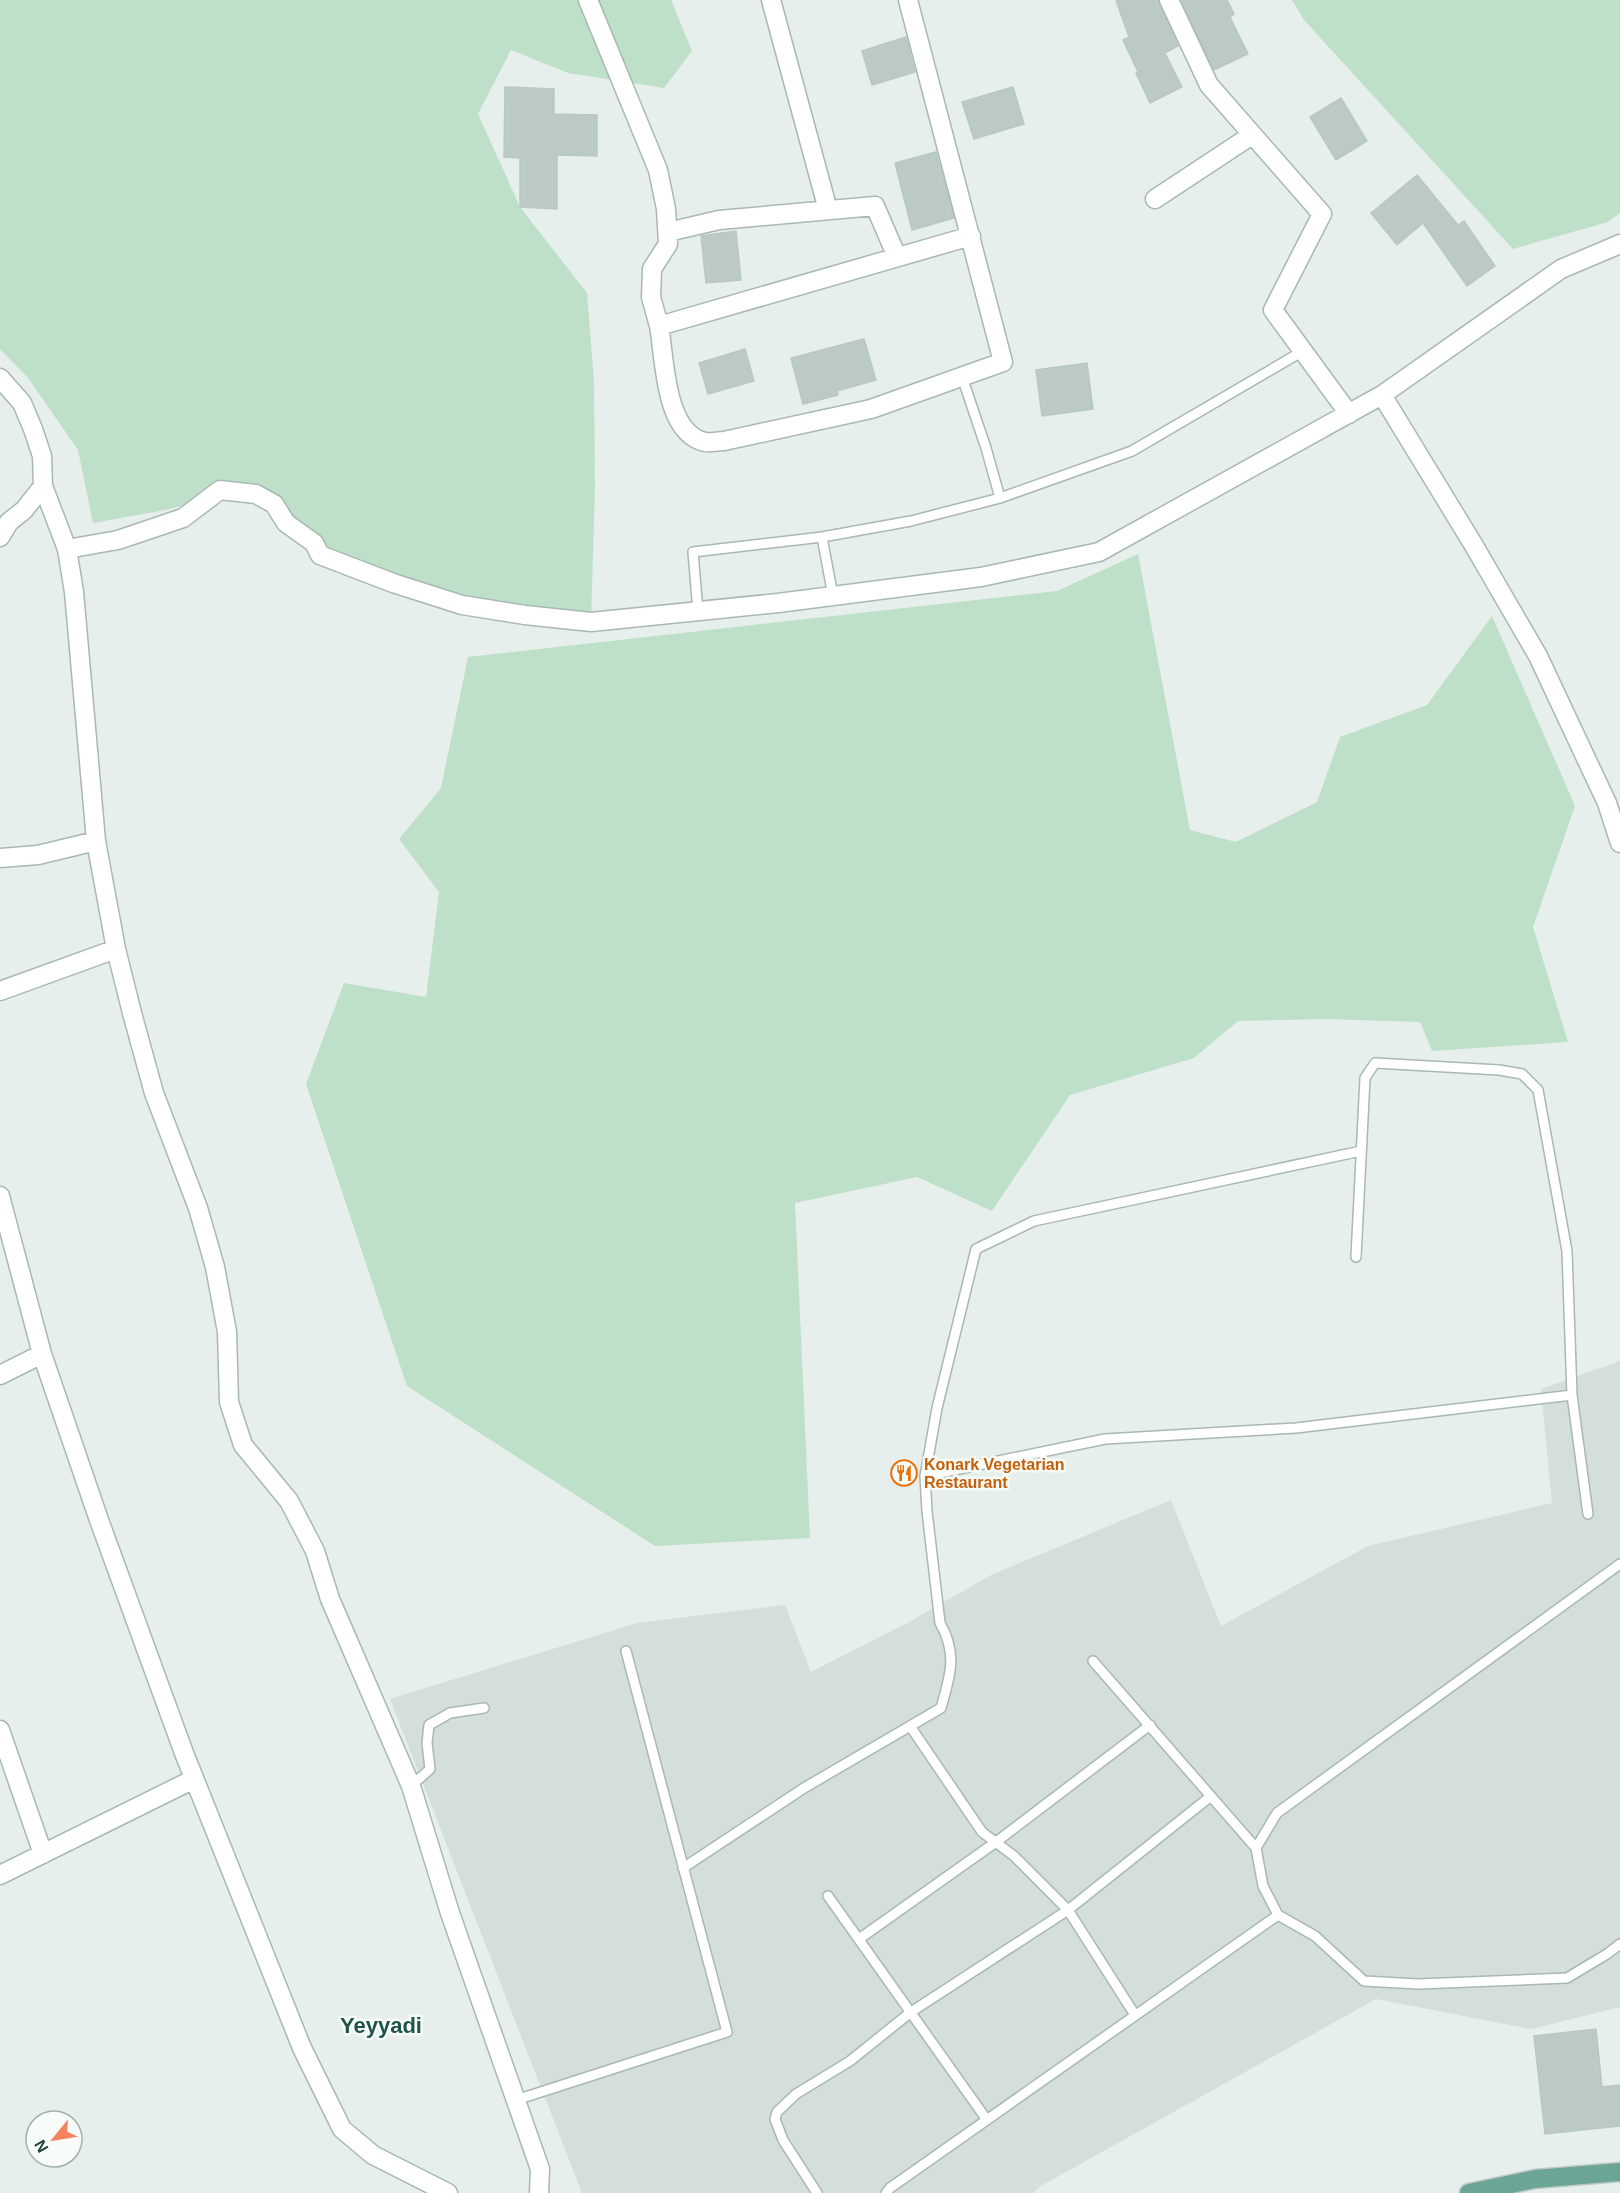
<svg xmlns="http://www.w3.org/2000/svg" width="1620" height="2193" viewBox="0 0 1620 2193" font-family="Arial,sans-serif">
<rect width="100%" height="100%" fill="#e6efeb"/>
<path fill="#d4dfda" d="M1620,1361V2007L1531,2029L1376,1999L1041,2186L1033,2193H582L390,1699L637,1623L785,1605L811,1672L909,1622L991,1575L1171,1500L1221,1626L1368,1546L1552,1503L1541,1389Z"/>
<path fill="#bfe0c8" d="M0,0H671L692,51L664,88L568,73L511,50L478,114L520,207L587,293L594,382L595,488L591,622L393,583L314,543L236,492L165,510L93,523L78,450L28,378L0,349Z
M1292,0H1620V213L1608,222L1513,249L1304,20Z
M1138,554L1190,830L1236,842L1317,802L1340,737L1427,705L1492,616L1575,806L1533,927L1568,1042L1432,1051L1420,1022L1324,1019L1238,1021L1194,1058L1070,1095L992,1211L917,1177L795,1203L810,1538L655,1546L407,1386L306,1084L344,983L426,997L439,892L399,839L441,788L468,657L1057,591Z"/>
<path fill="#bbcac4" stroke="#b8c9c2" stroke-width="1.5" d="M1116,0H1158L1178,46L1165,53L1182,87L1150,103L1136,73L1138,72L1123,40L1129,37Z
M1181,0H1227L1234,14L1230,17L1248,54L1214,70Z
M906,37L915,72L872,85L862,51Z
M505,87L554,89V114L597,115V156L557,155V209L520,207V158L504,157Z
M1013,87L1024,124L974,139L962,102Z
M1341,98L1367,141L1336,160L1310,117Z
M936,152L954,218L912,230L895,163Z
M1417,175L1458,225L1464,221L1495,266L1467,286L1423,223L1397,245L1371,213Z
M736,231L741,280L706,283L701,236Z
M864,339L876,380L837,391L838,395L803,404L791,358Z
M745,349L754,381L708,394L699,363Z
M1087,363L1093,409L1042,416L1036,370Z
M1596,2029L1602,2087L1620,2085V2126L1545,2134L1534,2036Z"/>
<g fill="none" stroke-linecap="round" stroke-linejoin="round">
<g stroke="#a8b8b2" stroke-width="12">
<path id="lane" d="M1000,498L1132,451L1303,351
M822,537L833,596
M698,611L693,552L822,537L911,521L1000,498L986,448L962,377
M1356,1257L1365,1078L1375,1063L1499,1070L1522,1074L1538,1090L1567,1251L1572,1395L1588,1514
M925,1476L1105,1439L1296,1428L1572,1395
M1093,1661L1256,1848
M910,1726L982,1832L1014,1856L1068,1910L1135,2015
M411,1786L430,1769L427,1743L429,1725L450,1713L484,1708
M683,1868L804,1788L941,1708C950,1676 958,1654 940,1623L927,1511L925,1476L937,1408L976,1249L1034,1221L1361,1151
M828,1896L987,2120
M1278,1915L1263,1886L1256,1848L1277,1813L1620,1564
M859,1939L996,1842L1150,1725
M516,2100L727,2032L626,1651
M817,2193L783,2140L775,2119L777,2112L796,2094L850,2061L911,2012L1068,1910L1211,1796
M886,2193L890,2188L1278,1915L1315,1936L1364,1981L1418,1984L1567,1978L1607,1954L1620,1944"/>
</g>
<g stroke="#a8b8b2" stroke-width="21">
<path id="street" d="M588,0L658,170L666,209L668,244L652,269L651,297L659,326
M771,0L828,210
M908,0L1003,362L871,409L724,441C718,441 711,443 705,442C664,433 665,358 659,326L971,236
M1169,0L1209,85L1322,214L1273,310L1349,414
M1155,199L1252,135
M668,232L719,220L875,206L897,257
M0,378L22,403L33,429L42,456L43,486L67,549L74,592L96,841L116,949L132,1013L154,1093L198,1208L215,1267L227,1332L229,1402L243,1445L289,1501L315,1551L330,1599L411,1786L450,1913L540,2169L539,2193
M1382,395L1473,544L1538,656L1607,803L1620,843
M0,537L9,522L24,510L43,486
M67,549L118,540L183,518L220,490L256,494L274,504L286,523L314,543L320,555L393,583L462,605L525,615L591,622L778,603L981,577L1099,552L1382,395L1561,269L1620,244
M0,858L38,855L96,841
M0,991L116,949
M0,1196L42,1354
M0,1375L42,1354L99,1520L184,1753L302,2048L342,2129L373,2155L448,2193
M0,1730L43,1854
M0,1875L194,1779"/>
</g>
<g stroke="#c2cac8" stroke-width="21">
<path id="primary" d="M1469,2193L1535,2179L1620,2172"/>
</g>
<use href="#lane" stroke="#fff" stroke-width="9"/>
<use href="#street" stroke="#fff" stroke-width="18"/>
<use href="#primary" stroke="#6aa596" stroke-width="18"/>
</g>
<defs>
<g id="restaurant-ring" transform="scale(1.35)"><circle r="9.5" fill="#f7fbf9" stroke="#e8710a" stroke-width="1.5"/><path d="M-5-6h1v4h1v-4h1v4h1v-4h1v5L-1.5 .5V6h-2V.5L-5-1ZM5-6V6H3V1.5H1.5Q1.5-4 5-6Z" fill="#e8710a"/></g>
</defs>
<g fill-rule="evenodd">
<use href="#restaurant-ring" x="904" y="1473"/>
</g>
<g text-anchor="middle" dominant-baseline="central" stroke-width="5" stroke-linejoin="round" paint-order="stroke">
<g font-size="16" font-weight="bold" fill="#c56008" stroke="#f7fbf9" text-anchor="start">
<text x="924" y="1464">Konark Vegetarian<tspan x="924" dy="18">Restaurant</tspan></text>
</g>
<g font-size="22" font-weight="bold" fill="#1f5548" stroke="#f7fbf9">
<text x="381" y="2025">Yeyyadi</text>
</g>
</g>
<g transform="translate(54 2139) rotate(240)"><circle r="28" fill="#f7fbf9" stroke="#a3b1ad" stroke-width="1.5"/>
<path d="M0-4.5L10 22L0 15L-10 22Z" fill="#f4845f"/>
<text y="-9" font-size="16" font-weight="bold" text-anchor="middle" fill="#24423a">N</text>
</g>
</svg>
